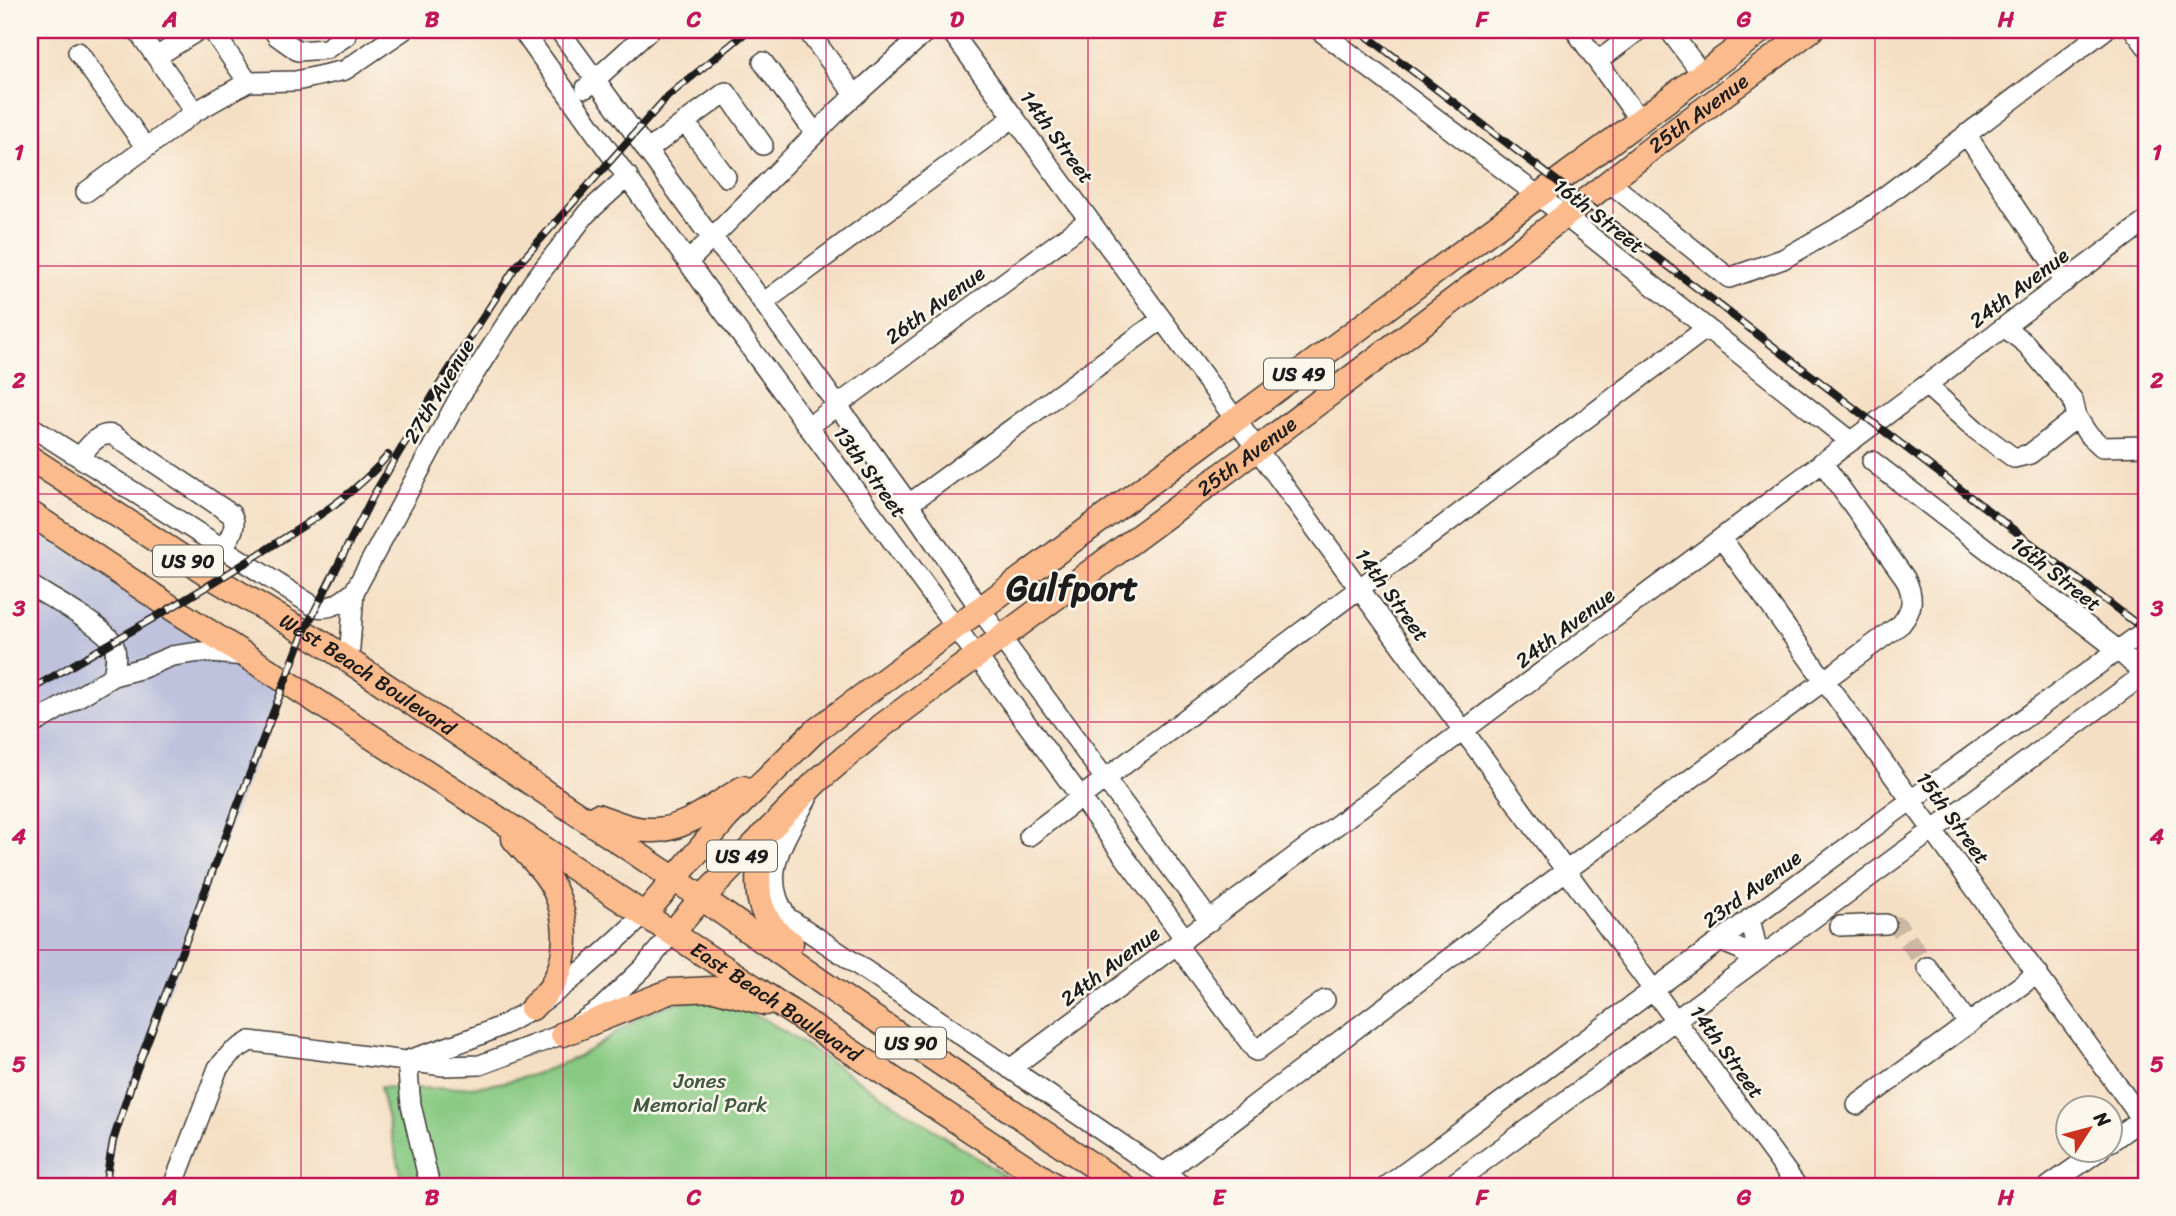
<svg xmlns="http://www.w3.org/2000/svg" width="2176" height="1216" viewBox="0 0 2176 1216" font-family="Sriracha,sans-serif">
<rect width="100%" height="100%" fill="#fbf7ec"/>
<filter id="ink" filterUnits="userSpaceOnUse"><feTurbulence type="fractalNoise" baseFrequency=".0143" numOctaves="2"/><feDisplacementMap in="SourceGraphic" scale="14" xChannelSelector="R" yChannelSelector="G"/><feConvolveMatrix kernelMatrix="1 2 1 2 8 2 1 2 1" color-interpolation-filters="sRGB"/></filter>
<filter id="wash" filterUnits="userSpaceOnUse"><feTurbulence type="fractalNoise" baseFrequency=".00686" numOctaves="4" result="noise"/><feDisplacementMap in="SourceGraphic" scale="28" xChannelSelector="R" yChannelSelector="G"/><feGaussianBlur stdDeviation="1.57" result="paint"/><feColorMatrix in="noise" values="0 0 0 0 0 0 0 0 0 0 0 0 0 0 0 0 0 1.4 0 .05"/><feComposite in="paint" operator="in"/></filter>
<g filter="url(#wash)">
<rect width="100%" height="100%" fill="#f5dfc4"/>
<path fill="#bfc2dd" d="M30,518L284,681L113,1141L110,1186H30Z"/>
<path fill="#87c982" stroke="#52724f" stroke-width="2" d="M700,1000L734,1005L766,1020L1020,1186H404L380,1087C455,1090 506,1091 575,1058C600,1046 620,1029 643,1015C661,1005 681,1003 700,1000Z"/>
</g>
<g filter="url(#ink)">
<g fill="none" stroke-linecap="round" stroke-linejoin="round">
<path stroke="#cab8a2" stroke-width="19" stroke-dasharray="19 10" stroke-linecap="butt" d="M1886,924L1898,926L1927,967"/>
<g stroke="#3d3935" stroke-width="22">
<path id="minor" d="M212,30L248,82
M273,30L277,36L298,51L326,49L346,36
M522,30L710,293L1185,939
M559,30L703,227L735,264L903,496L980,609L1210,921
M807,30L855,95
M950,30L1797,1186
M1319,30L1565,216L1850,441
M1575,30L1640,121
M1669,30L1702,74
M2134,30L2146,46
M78,52L146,148
M156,57L199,30
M1598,61L1639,30
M763,62L815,133
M586,88L650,30
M195,112L248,82L296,81L345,70L404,30
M1966,134L2065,282
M647,151L685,122
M726,177L685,122L726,92L763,145
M1609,182L1729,278L1783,259L1860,215L2105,30
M86,192L195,112L137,30
M689,261L841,108L928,30
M763,303L1014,117
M1926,385L1976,430L2014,458L2030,454L2077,417L2073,400L2026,344L2004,327
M2077,417L2087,433L2102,447L2146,446
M30,426L315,607C331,610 341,602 354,592
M808,427L1089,220
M79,457C89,447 97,432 113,435L231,514C239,527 229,537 223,549
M1872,461L2118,650L2144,674
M909,504L1162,319
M1722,539L2146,1125
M30,585C48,597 104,626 113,643C118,653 115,665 113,676
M349,661L354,592L460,396L533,282L587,213L628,176
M30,726L113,676L143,668L172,656L200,652L246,656
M807,799C785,839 758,874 787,917L1183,1186
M1029,836L1707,328
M1750,918L1759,958
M1840,926L1886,924
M1720,941L1742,950L1751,963
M1177,945L1256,1051L1325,1000
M1927,967L1969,1024
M411,1059C442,1049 473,1039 503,1025C555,999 601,955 644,915
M407,1061L411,1105L430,1186
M1010,1069C1390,788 1767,503 2146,221
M1857,1105L2038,973
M2110,1142L2146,1116
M1164,1173L1544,887L1901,624C1914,608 1914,596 1905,578L1822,462
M173,1186L218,1068L231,1053L250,1041L444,1066L480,1065L563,1034L599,1010L643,968L672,933
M1387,1186L1933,784L2146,630
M1450,1186L2146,673
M2049,1186L2100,1150"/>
</g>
<g stroke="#3d3935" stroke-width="27">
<g id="major">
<path id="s1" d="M30,458L217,580L324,644L676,880L850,1002L1123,1186"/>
<path id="s2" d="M30,513L172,608L493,815L1055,1186"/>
<path d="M597,816C614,822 631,830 650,830C683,832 716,804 743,788"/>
<path d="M763,835C757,879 749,915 791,943"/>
<path d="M514,839C525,852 538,864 547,877C568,908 572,955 551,987C546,995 538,1001 532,1008"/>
<path d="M644,915L727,817L814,732L1762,30"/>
<path id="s3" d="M672,933L702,898L816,782L883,725L1257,449L1595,193L1657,144L1811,30"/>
<path d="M563,1034L671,991L714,989L765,1003"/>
</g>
</g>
<use href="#minor" stroke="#fff" stroke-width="19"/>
<use href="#major" stroke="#fbbb8c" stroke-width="24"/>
<g stroke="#1c1c1c" stroke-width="8">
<path id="rail" d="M1359,30L2146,631
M30,690C109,643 190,599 267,549C311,521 355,495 388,455
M105,1186L113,1141L133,1079L304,632L373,496L438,387L515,268L667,97L749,30"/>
</g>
<use href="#rail" stroke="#fbf7ec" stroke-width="5" stroke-dasharray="16" stroke-linecap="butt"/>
</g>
</g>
<path fill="none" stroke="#c2185b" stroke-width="2" stroke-opacity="0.55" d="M301,30V1186M563,30V1186M826,30V1186M1088,30V1186M1350,30V1186M1613,30V1186M1875,30V1186M30,266H2146M30,494H2146M30,722H2146M30,950H2146"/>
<g text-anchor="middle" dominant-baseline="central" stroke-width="5" stroke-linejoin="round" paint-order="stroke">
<g fill="#fbf7ec" stroke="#5f5e5a" stroke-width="2">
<rect x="1264" y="358.5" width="70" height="31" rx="5"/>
<rect x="153" y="545.5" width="70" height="31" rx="5"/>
<rect x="707" y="840.5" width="70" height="31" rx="5"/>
<rect x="876" y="1027.5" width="70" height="31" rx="5"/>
</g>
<g font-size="19" font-weight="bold" fill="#1c1c1c">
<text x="1299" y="374">US 49</text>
<text x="188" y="561">US 90</text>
<text x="742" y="856">US 49</text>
<text x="911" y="1043">US 90</text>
</g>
<g font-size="21" fill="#1c1c1c" stroke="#fbf7ec">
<text stroke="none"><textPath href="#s3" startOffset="1316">25th Avenue</textPath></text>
<text transform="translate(1057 137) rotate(54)">14th Street</text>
<text transform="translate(1599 216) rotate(38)">16th Street</text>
<text transform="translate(2019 288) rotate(-37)">24th Avenue</text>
<text transform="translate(935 305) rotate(-36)">26th Avenue</text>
<text transform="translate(439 391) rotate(-59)">27th Avenue</text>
<text stroke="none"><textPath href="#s3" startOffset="749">25th Avenue</textPath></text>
<text transform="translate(870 472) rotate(54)">13th Street</text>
<text transform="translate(2056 574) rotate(38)">16th Street</text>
<text transform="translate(1392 595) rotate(54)">14th Street</text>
<text transform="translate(1565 628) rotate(-37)">24th Avenue</text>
<text stroke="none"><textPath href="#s1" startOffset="401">West Beach Boulevard</textPath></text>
<text transform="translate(1953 818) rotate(54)">15th Street</text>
<text transform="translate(1752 889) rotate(-36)">23rd Avenue</text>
<text transform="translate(1110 966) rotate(-37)">24th Avenue</text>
<text stroke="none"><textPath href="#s2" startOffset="892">East Beach Boulevard</textPath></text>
<text transform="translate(1727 1052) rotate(54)">14th Street</text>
</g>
<g font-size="21" fill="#415940" stroke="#fbf7ec">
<text x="700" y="1081">Jones<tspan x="700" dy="24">Memorial Park</tspan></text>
</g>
<g font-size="35" font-weight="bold" fill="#1c1c1c" stroke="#fbf7ec">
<text x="1072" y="588">Gulfport</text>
</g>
</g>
<rect width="2176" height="1216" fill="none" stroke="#fbf7ec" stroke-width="77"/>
<g transform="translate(2089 1129) rotate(54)"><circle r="33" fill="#fbf7ec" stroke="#a29f99" stroke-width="2"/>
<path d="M0-5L12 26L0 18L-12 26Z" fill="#c8321e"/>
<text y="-10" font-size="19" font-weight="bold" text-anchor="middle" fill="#1c1c1c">N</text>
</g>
<rect x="38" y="38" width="2100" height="1140" fill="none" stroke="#c2185b" stroke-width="2.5"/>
<g font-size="23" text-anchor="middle" font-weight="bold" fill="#c2185b">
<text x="170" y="27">A</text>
<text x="432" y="27">B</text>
<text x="694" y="27">C</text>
<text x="957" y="27">D</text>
<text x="1219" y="27">E</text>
<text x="1482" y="27">F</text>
<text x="1744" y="27">G</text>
<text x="2006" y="27">H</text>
<text x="19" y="160">1</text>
<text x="2157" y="160">1</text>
<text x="19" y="388">2</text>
<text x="2157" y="388">2</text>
<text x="19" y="616">3</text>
<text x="2157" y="616">3</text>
<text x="19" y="844">4</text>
<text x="2157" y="844">4</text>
<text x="19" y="1072">5</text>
<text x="2157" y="1072">5</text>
<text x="170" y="1205">A</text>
<text x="432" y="1205">B</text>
<text x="694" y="1205">C</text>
<text x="957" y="1205">D</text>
<text x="1219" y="1205">E</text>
<text x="1482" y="1205">F</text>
<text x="1744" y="1205">G</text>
<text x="2006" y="1205">H</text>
</g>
</svg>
